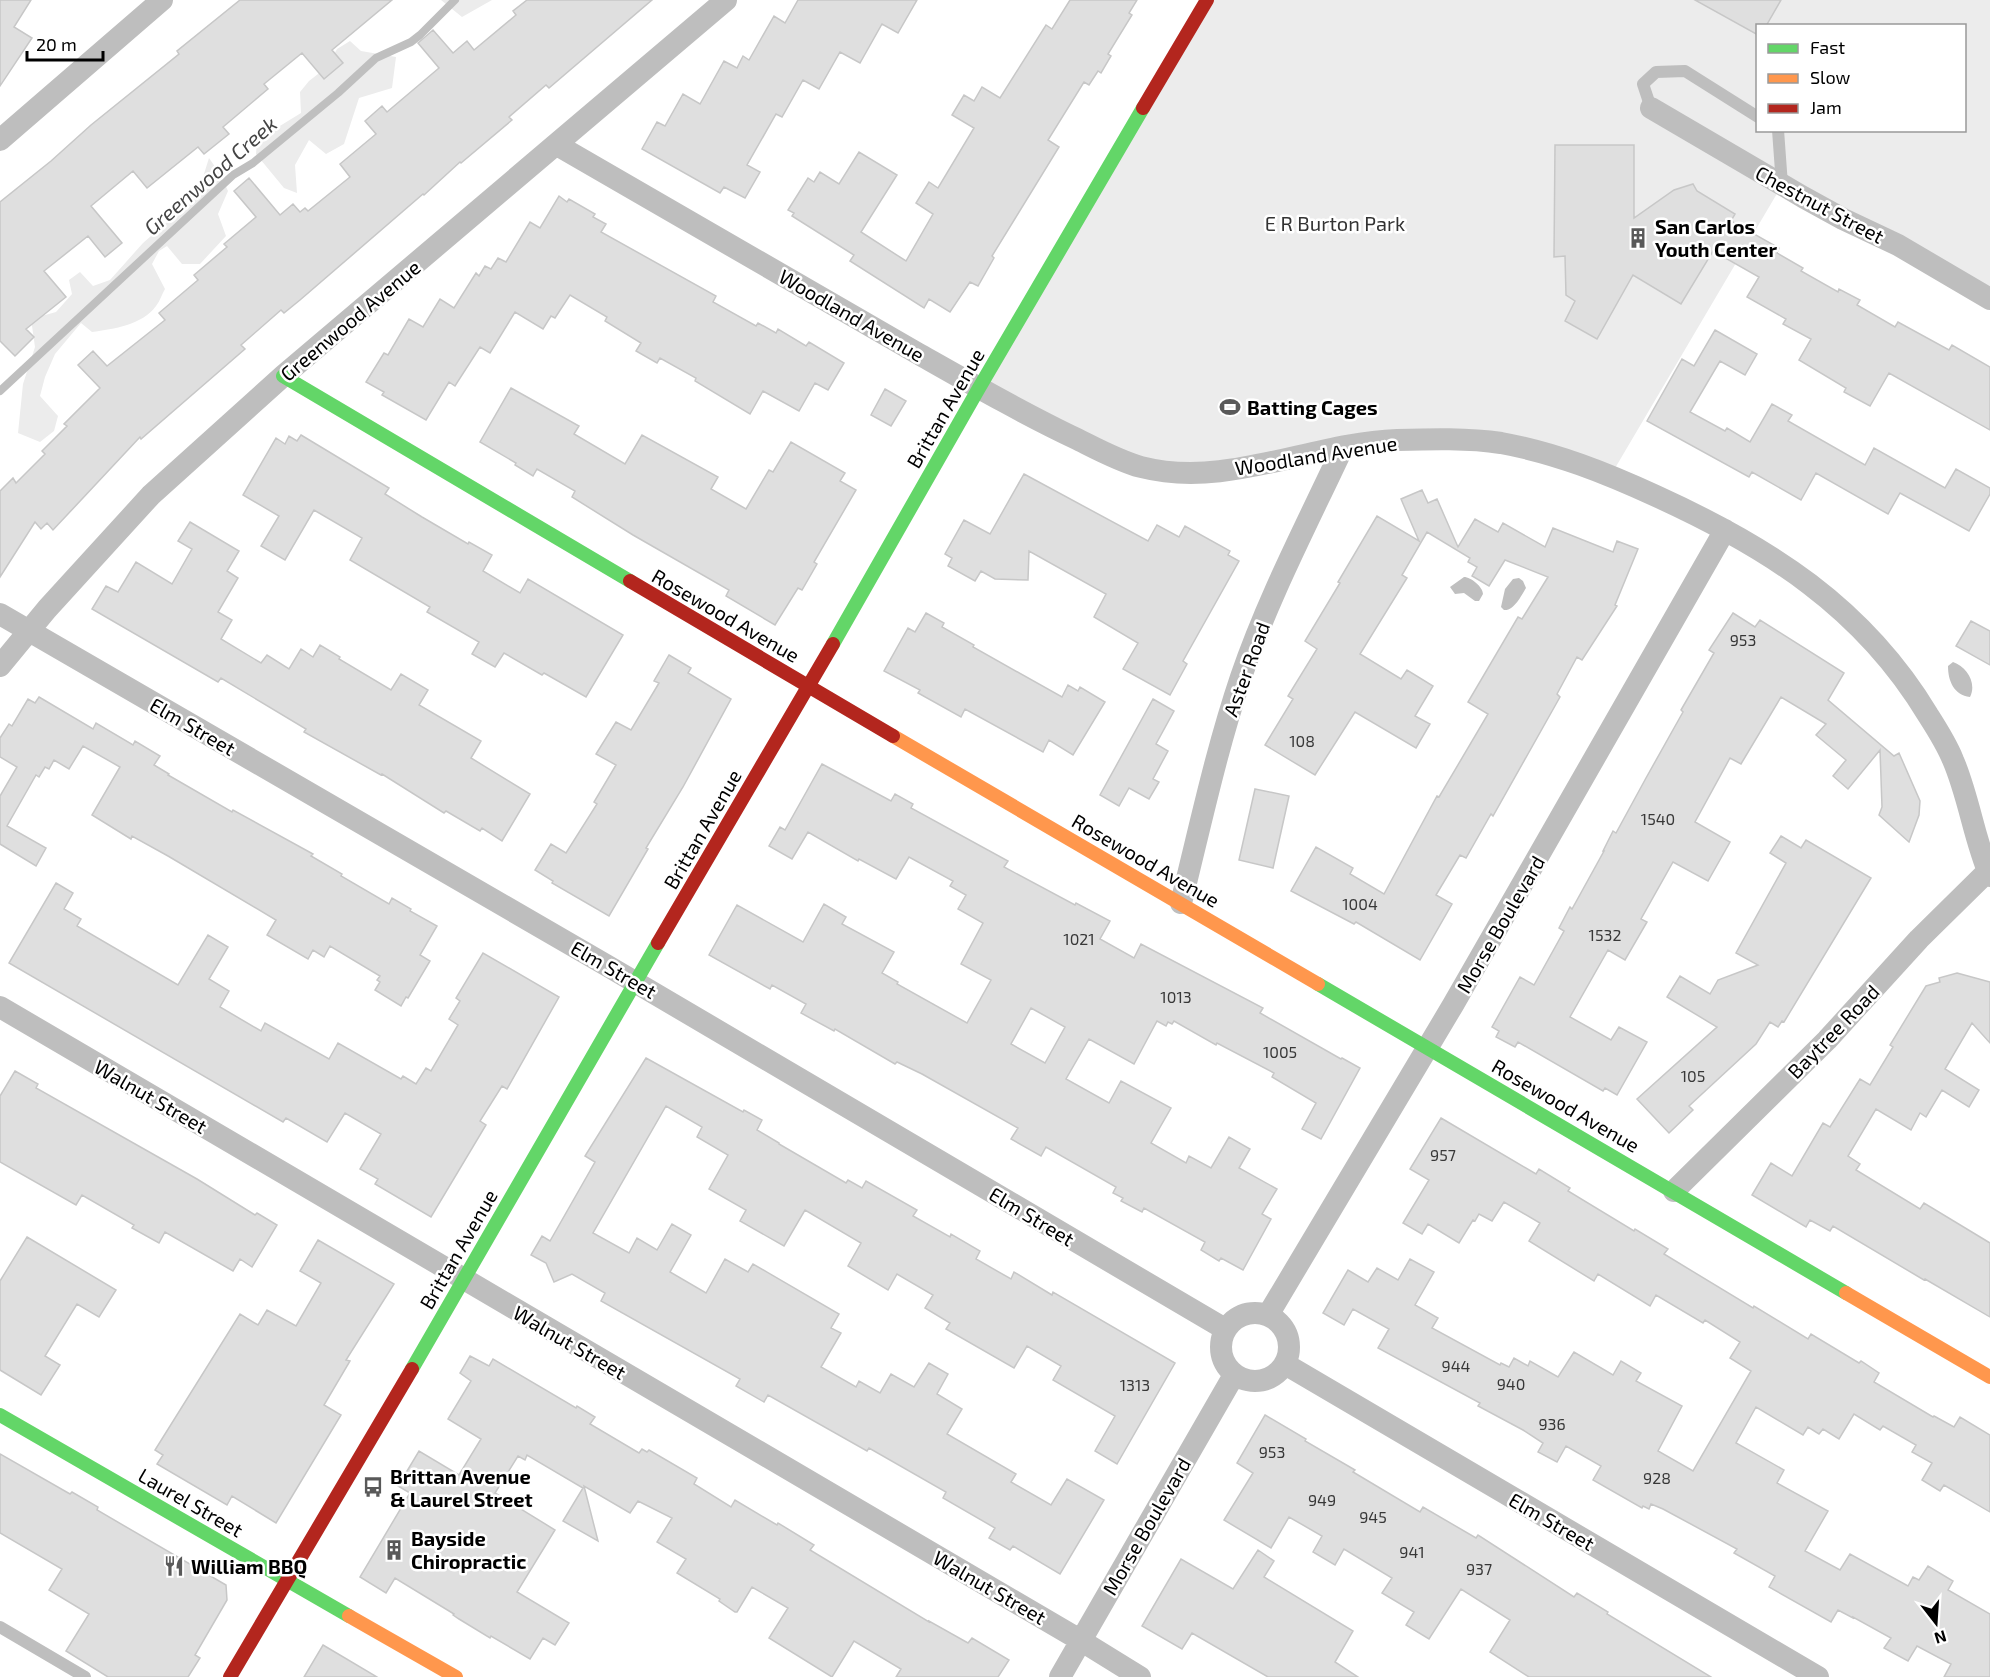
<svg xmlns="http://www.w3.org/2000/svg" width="1990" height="1677" viewBox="0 0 1990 1677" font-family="'Exo 2',sans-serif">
<rect width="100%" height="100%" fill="#fff"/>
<path fill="#ececec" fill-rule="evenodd" d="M441,0H492L462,17Z
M1207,0H1990V299L1782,185L1611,475L1496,442L1165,472L979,388ZM1758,26H1964V130H1758Z
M350,41L361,51L396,57L392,88L359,98L344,144L326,154L309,140L295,165L297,193L284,188L256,154L257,140L301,113L300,92L309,81L327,67L337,49Z
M209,158L220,174L228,191L218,214L226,236L200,264H182L167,246L159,251L152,264L165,289C162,294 160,301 156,306C142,325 114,329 92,332L81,323L55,354L45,377L40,396L58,416L54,431L40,442L18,433L23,384L35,347L31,319L56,312L72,294L69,280L80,272L93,286L110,280L143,243L197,196Z"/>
<path fill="#bfbfbf" d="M1464,577C1471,577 1483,587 1483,594L1479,601H1475L1464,593L1455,594L1450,587Z
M1519,578L1523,581L1526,588C1521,596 1514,611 1504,610L1501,607L1505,589L1513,579Z
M1953,662C1967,667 1977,683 1970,697C1954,695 1948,681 1948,666Z"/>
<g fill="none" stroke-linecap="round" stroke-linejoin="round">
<path stroke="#bfbfbf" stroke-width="8" d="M0,391L233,175L253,163L338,93L376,58L411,42L420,35L455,0"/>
</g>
<path fill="#dfdfdf" stroke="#c7c7c7" stroke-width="1.5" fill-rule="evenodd" d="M0,0H31L14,27L32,38L0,86Z
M240,0H392L332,50L343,63L324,79L302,53L264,84L268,89L223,127L229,134L204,154L198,147L147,188L133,171L91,206L122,243L105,257L88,236L44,271L66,297L26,329L34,337L15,356L0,341V202L51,161L91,125L179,54L177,51Z
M527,0H652L549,88L546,85L509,117L512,120L461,163L460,162L424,195L423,194L300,300L284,313L281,310L241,345L245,349L141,439L140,437L53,530L47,523L41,529L35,522L0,577V491L13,478L16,483L45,454L42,451L67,426L64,424L100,388L78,365L93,351L107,366L165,320L159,313L198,280L194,275L227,247L224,244L256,217L234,191L249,178L280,215L293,204L300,212L305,208L308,211L350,177L340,164L376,134L365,121L382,106L387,112L439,68L418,43L433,30L453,53L467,41L474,50L516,15L513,11Z
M798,0H917L898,33L882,24L860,63L840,52L819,89L803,80L782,117L776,114L747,165L760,172L745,198L724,187L720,193L642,149L657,122L665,126L683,94L700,104L724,61L737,68L743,56L749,60L774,16L785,23Z
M1070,0H1137L1129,13L1132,15L1108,54L1111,56L1101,73L1098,71L1089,85L1084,82L1048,140L1059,147L992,256L994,258L978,286L970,282L950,312L929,299L924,308L850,261L854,255L792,216L794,213L788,210L808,178L814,182L820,172L839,184L859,152L897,175L861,232L906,261L933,214L916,203L929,182L938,188L974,128L952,115L964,95L974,101L982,87L1000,98L1046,25L1052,29Z
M1695,0H1781L1766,26H1758V35Z
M1555,145H1634V218L1674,190L1693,184L1697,191L1735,214L1731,221L1779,248L1777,253L1803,268L1801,271L1838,292L1839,289L1860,300L1857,305L1895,327L1898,322L1949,350L1952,345L1990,367V430L1889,373L1870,406L1844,392L1846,388L1799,360L1811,339L1783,324L1786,319L1747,297L1759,277L1713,251L1681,304L1633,275L1597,339L1565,321L1575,301L1566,295L1565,256L1554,257Z
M559,196L567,202L569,199L595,214L593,217L606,224L601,232L716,296L713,302L756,326L758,323L776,333L778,329L806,346L809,342L844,363L828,390L815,383L799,411L763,391L750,414L695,381L696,378L660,358L657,363L636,351L641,343L605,321L607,317L570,295L555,318L551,316L543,329L515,312L490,353L480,347L455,386L449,382L426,420L382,395L384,392L366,382L384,353L388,355L409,319L423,327L440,299L454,308L476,273L479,276L485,266L491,269L498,258L506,262L530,222L540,228Z
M1715,330L1757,354L1745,375L1720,361L1690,412L1725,431L1727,428L1750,442L1772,404L1792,415L1788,421L1865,465L1874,448L1945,488L1956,469L1990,488V494L1969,531L1900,493L1888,514L1816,473L1801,500L1752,472L1749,477L1647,421L1682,359L1694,366Z
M511,388L579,426L574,434L625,464L642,435L718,477L711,489L746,509L769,470L773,472L791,442L845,473L840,481L856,490L814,562L817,564L802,590L798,588L775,625L726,596L729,590L633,535L572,497L575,491L537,469L533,476L515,465L516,463L480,442Z
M885,389L906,401L891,426L871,415Z
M301,435L389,488L385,494L422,517L468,544L469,542L492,555L483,571L520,593L528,579L623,635L586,697L544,673L542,675L504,653L495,667L472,654L479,642L427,612L430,607L350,560L362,538L314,510L285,560L261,546L279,516L243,495L276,438L285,444L289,436L297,441Z
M1024,474L1148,541L1157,525L1179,537L1185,526L1230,551L1228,555L1239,561L1183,661L1187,664L1170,695L1123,669L1138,643L1094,617L1106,594L1029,551L1028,580L995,579L981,571L975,581L948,566L952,558L945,554L964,520L990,534Z
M1422,490L1428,503L1437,499L1458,547L1475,519L1498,532L1503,523L1545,547L1553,528L1613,552L1617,541L1638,549L1615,605L1617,606L1582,660L1577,657L1557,694L1560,697L1493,816L1491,814L1466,858L1460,855L1436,895L1452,904L1420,960L1356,922L1354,924L1291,891L1316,847L1353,868L1350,874L1384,894L1437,796L1439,797L1488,714L1468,702L1518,617L1522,619L1548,577L1505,560L1489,586L1472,576L1477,567L1468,562L1470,558L1427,532L1402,575L1407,578L1360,654L1401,679L1407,670L1433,686L1415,716L1430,724L1416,748L1355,712L1315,775L1265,745L1293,699L1288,696L1317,649L1305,641L1340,583L1338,582L1377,516L1419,541L1401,499Z
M190,522L239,551L227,571L238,578L218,612L232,620L221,639L261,663L267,655L289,669L301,649L313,657L320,645L340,657L339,659L391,690L401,674L428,690L419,705L481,741L471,758L530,794L502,841L482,828L480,831L446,811L444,813L382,774L381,775L304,732L306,729L221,678L218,682L92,609L106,586L118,592L136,562L172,584L192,549L178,541Z
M926,613L944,623L942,627L974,645L973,647L1062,697L1068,685L1078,691L1080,687L1105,702L1073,755L1049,740L1043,752L965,709L961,717L918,693L920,690L884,671L908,628L915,632Z
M1733,613L1755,627L1760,620L1844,673L1828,700L1894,756L1899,753L1920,801L1919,815L1909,842L1879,815L1882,807L1880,750L1848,789L1833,776L1846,760L1816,735L1826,724L1781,697L1741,764L1730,758L1695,822L1730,842L1708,881L1673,862L1641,919L1647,922L1625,960L1608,950L1570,1017L1611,1040L1619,1027L1647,1042L1617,1095L1605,1088L1603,1091L1518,1042L1515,1047L1496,1037L1499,1031L1492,1027L1520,977L1534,985L1564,931L1559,928L1570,907L1572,909L1604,851H1603L1613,831L1616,833L1646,778L1683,712L1681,710L1714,653L1709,650Z
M1971,621L1990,631V665L1956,646Z
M669,655L691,668L688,673L731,699L683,787L646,848L648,849L609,916L552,883L553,881L535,870L551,844L566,853L597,804L594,802L616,765L596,754L616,722L631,730L659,683L654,681Z
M39,697L93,729L96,723L133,745L135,741L160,756L154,765L169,774L168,775L232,812L233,810L313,854L311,856L342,874L341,876L389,904L392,898L411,909L410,911L437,926L420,955L430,961L408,998L406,997L401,1006L375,990L380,982L377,980L380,976L330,946L324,957L313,950L308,959L267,935L276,920L168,856L132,836L131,839L92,815L120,767L83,746L69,769L54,760L49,769L45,767L39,777L36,775L7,826L46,848L36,866L0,844V796L17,767L0,757V738L9,724L12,726L28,699L35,703Z
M1153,699L1174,711L1156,744L1168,751L1153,779L1159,782L1149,799L1129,788L1119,806L1100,795Z
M822,764L891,801L895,794L913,804L911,808L1008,861L1004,867L1075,905L1076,903L1110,921L1100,939L1134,958L1141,944L1263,1008L1260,1013L1341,1059L1342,1058L1360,1068L1321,1139L1302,1129L1316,1103L1272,1077L1274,1073L1217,1043L1216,1045L1174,1021L1172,1024L1168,1022L1166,1026L1157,1021L1134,1064L1089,1039L1066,1079L1109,1103L1121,1081L1171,1108L1151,1143L1186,1163L1189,1156L1211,1168L1229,1137L1250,1149L1239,1168L1277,1189L1262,1214L1271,1219L1243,1270L1221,1258L1219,1261L1201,1250L1205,1242L1144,1208L1142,1212L1121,1201L1123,1198L1113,1193L1116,1187L1046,1147L1041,1156L1011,1139L1018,1128L922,1074L897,1062L895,1064L835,1029L834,1031L801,1013L806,1004L772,985L770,989L709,955L737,905L803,942L824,904L846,917L842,924L894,952L882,973L898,982L897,984L967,1023L991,980L961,964L983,923L958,909L966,895L950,886L953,881L909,857L896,879L859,859L858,861L808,832L792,859L769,846L780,827L785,830ZM1031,1008L1065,1027L1045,1063L1011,1044Z
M1255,789L1289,796L1273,868L1239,860Z
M1781,836L1801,848L1806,840L1871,878L1784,1022L1782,1021L1778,1027L1770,1022L1756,1044L1689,1106L1693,1110L1669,1133L1637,1099L1717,1027L1667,997L1680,976L1710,994L1718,980L1758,965L1736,953L1786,863L1770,853Z
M56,883L73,893L64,909L81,919L77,926L178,985L208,935L228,947L209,979L229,991L220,1007L261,1031L265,1023L329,1059L338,1043L401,1079L403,1076L416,1084L426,1068L431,1071L458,1025L449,1019L460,1001L456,998L483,953L559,997L507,1089L502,1086L480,1121L486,1125L431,1217L375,1184L378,1179L360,1169L381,1134L345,1113L327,1142L286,1118L283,1122L9,963Z
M1957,973L1990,982V1043L1972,1023L1945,1069L1979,1090L1969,1107L1942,1090L1926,1117L1920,1113L1911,1130L1876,1109L1848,1156L1860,1164L1856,1170L1920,1209L1924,1203L1990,1243V1317L1925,1279L1924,1280L1833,1226L1830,1231L1810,1220L1806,1227L1752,1195L1771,1163L1792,1176L1823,1123L1830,1127L1860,1079L1870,1085L1893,1047L1890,1045L1926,986L1940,982L1939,978Z
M646,1058L743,1112L744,1110L762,1120L757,1130L779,1143V1144L846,1183L848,1180L862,1188L866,1181L917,1210L913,1216L950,1237L951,1234L980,1251L976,1259L1011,1279L1014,1272L1052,1295L1053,1292L1175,1363L1117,1464L1095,1451L1115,1416L1053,1380L1061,1366L1027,1346L1014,1368L946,1329L950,1323L925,1308L933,1295L897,1274L888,1290L848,1266L861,1243L805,1210L784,1246L740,1221L746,1210L709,1189L728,1155L697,1137L702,1127L666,1106L593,1233L629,1253L637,1238L657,1250L672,1224L691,1235L670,1272L706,1293L725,1259L748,1272L753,1264L839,1314L831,1328L841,1333L821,1367L856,1387L859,1381L880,1393L891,1374L914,1387L929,1363L948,1374L937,1394L962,1409L947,1434L1016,1474L1011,1482L1051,1505L1067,1479L1104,1500L1060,1574L1013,1546L1010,1550L989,1538L995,1528L943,1498L946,1492L869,1448L867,1451L768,1395L764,1402L736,1386L740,1379L601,1301L605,1293L572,1274L554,1282L546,1263L531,1255L542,1236L550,1241L595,1162L585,1156Z
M15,1071L38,1084L36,1088L197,1179L255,1215L257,1213L277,1225L252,1267L240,1259L233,1271L165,1232L159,1243L132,1228L134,1225L82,1195L76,1205L0,1162V1096Z
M1441,1118L1536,1174L1539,1169L1570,1188L1568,1191L1634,1231L1635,1229L1668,1249L1664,1254L1753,1308L1754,1306L1808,1339L1811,1334L1859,1363L1861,1361L1879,1373L1874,1382L1933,1417L1934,1416L1954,1427L1960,1417L1990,1435V1512L1944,1485L1940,1491L1922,1480L1932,1463L1912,1452L1916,1445L1883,1426L1880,1430L1854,1414L1839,1439L1823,1429L1819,1434L1808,1427L1803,1435L1756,1407L1736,1443L1784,1470L1777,1483L1828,1511L1805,1551L1840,1570L1850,1554L1908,1586L1913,1577L1919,1580L1928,1566L1953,1581L1948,1590L1990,1614V1677H1944L1951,1664L1917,1646L1908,1661L1884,1648L1891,1638L1853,1617V1618L1838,1610L1831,1622L1769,1587L1775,1576L1734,1553L1737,1549L1663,1509L1651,1504L1649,1509L1643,1506L1642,1508L1593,1480L1601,1466L1566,1446L1557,1462L1538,1452L1543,1443L1523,1430L1478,1406L1480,1403L1378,1348L1389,1329L1353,1309L1344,1325L1323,1313L1348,1270L1368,1282L1377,1268L1398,1280L1410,1259L1434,1272L1415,1305L1438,1318L1432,1328L1500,1365L1501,1363L1509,1367L1514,1358L1528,1366L1530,1361L1558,1377L1574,1352L1613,1375L1621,1361L1641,1373L1636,1381L1682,1406L1658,1451L1693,1471L1751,1371L1730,1358L1740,1342L1705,1320L1703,1323L1656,1295L1650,1306L1598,1274L1594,1281L1529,1241L1540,1223L1504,1202L1492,1221L1479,1214L1475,1221L1473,1220L1459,1243L1428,1224L1422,1234L1403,1223L1429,1180L1410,1169Z
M27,1237L116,1290L99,1317L77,1304L45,1356L60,1365L41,1395L0,1370V1281Z
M318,1240L394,1284L346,1360L350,1361L324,1405L341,1415L276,1523L232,1496L227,1505L157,1464L163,1455L155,1450L240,1314L258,1325L267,1310L296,1326L321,1283L300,1271Z
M470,1356L489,1366L493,1359L576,1408L577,1406L595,1417L590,1424L639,1453L642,1449L647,1452L649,1450L697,1478L694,1484L731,1507L735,1500L777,1525L778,1523L814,1545L810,1550L929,1622V1621L968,1643L972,1638L1009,1660L998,1677H896L901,1669L854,1641L832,1677L769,1638L788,1608L752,1587L737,1612H735L719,1601L720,1599L677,1573L686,1559L657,1542L672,1518L638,1501L630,1513L584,1486L598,1541L563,1521L583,1488L527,1455L525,1460L518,1456L495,1493L555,1530L517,1592L569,1623L555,1645L543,1638L530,1659L491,1636L490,1638L459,1619L453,1615L454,1614L395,1578L386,1593L360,1577L410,1493L398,1486L419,1451L459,1475L481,1439L448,1419L471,1381L460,1373Z
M1265,1415L1306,1439L1305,1441L1355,1470L1353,1472L1420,1512L1423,1507L1476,1538L1478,1535L1574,1597L1577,1593L1608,1612L1607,1614L1711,1677H1529L1490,1652L1510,1620L1461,1589L1429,1639L1406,1625L1414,1612L1382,1593L1392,1578L1344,1549L1335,1565L1313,1552L1322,1536L1289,1517L1271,1548L1224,1520L1253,1473L1237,1463Z
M0,1454L70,1494L72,1492L98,1507L97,1510L226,1585L227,1600L195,1655L200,1658L188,1677H108L66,1651L89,1614L49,1590L62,1569L0,1533Z
M1258,1550L1274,1561L1264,1577L1353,1631L1335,1662L1358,1677H1268L1192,1633L1182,1649L1142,1626L1181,1559L1233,1589Z
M323,1645L377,1677H304Z"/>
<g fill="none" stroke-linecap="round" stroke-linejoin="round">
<path stroke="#bebebe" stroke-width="12" d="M1651,108L1643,84L1656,72L1685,71L1758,117
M1778,130L1782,185
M0,1627L85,1677"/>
<path stroke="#bebebe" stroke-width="22" d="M1651,108L1803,197L1843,219L1898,245L1990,299
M0,140L162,0
M557,145C677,214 797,283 917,353C970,383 1022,413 1077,439C1097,449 1119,461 1141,467C1227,489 1311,443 1397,440C1431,439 1468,438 1501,443C1556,453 1606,473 1656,496C1768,547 1863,607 1928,715C1937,729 1947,745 1953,760C1969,797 1974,839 1990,876
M0,614L606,965L1225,1329
M0,666L47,609L151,495L283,376L726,0
M1181,903C1200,827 1216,751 1241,677C1268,598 1308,522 1343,447
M0,1007L1080,1640L1140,1677
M1674,1191L1827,1040L1919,939L1990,869
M1221 1347a34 34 0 1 1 68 0a34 34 0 1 1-68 0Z
M1268,1315L1453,1005L1725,530
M1285,1364L1818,1677
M1060,1677L1234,1375"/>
<path stroke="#63d668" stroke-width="14" d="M283,376L630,581
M833,644L979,388L1143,108
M1318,984L1846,1293
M412,1369L658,943
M0,1415L349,1616"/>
<path stroke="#ff974d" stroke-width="14" d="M893,736L1318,984
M1846,1293L1990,1377
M349,1616L456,1677"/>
<path stroke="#b3261e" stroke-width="14" d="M1143,108L1207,0
M630,581L893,736
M658,943L833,644
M230,1677L412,1369"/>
</g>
<defs>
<g id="building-bare" transform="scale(1.62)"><path d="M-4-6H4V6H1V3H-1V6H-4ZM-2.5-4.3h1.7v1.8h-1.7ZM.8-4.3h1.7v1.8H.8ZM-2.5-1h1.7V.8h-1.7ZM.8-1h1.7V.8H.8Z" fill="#595959" stroke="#fff" stroke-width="2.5" paint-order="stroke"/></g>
<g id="stadium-bare" transform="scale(1.62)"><path d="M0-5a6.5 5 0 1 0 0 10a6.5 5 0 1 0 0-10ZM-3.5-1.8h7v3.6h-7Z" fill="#595959" stroke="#fff" stroke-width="2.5" paint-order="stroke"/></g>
<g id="bus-bare" transform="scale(1.62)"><path d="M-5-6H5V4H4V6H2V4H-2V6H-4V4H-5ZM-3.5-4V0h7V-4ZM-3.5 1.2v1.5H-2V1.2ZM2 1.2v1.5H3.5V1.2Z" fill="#595959" stroke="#fff" stroke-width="2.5" paint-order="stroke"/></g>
<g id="restaurant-bare" transform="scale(1.62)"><path d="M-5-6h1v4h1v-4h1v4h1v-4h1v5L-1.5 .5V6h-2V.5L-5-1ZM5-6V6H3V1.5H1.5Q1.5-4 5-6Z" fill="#595959" stroke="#fff" stroke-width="2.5" paint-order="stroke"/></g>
</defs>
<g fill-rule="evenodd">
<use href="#building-bare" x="1638" y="238"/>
<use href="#stadium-bare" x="1230" y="407"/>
<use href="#bus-bare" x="373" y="1487"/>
<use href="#building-bare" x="394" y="1550"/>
<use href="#restaurant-bare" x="174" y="1566"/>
</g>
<g text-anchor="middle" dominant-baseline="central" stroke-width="5" stroke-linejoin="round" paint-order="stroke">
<g font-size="16" fill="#383838">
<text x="1743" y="639">953</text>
<text x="1302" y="740">108</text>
<text x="1658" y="818">1540</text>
<text x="1360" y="903">1004</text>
<text x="1605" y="934">1532</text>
<text x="1079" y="938">1021</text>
<text x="1176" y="996">1013</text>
<text x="1280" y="1051">1005</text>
<text x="1693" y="1075">105</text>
<text x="1443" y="1154">957</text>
<text x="1456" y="1365">944</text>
<text x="1511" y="1383">940</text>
<text x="1135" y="1384">1313</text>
<text x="1552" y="1423">936</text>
<text x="1272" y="1451">953</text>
<text x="1657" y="1477">928</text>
<text x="1322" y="1499">949</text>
<text x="1373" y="1516">945</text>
<text x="1412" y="1551">941</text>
<text x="1479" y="1568">937</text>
</g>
<g font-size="20" fill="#000" stroke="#fff">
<text transform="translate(1820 204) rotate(28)">Chestnut Street</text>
<text transform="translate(852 315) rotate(30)">Woodland Avenue</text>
<text transform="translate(350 320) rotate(-40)">Greenwood Avenue</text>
<text transform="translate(945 408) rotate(-60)">Brittan Avenue</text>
<text transform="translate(1316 455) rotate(-9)">Woodland Avenue</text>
<text transform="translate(726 615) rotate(30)">Rosewood Avenue</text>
<text transform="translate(1246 669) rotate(-70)">Aster Road</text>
<text transform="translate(193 726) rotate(30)">Elm Street</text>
<text transform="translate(702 829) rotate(-60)">Brittan Avenue</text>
<text transform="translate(1146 860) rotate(30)">Rosewood Avenue</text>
<text transform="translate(1500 924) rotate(-60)">Morse Boulevard</text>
<text transform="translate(614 969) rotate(30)">Elm Street</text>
<text transform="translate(1833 1031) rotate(-46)">Baytree Road</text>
<text transform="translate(151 1096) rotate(30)">Walnut Street</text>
<text transform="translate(1566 1105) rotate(30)">Rosewood Avenue</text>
<text transform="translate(1032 1216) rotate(31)">Elm Street</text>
<text transform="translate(458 1249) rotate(-60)">Brittan Avenue</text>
<text transform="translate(570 1342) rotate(30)">Walnut Street</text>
<text transform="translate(191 1502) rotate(30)">Laurel Street</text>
<text transform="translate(1552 1521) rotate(30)">Elm Street</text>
<text transform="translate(1146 1526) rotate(-60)">Morse Boulevard</text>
<text transform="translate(990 1587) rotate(30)">Walnut Street</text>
</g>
<g font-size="20" fill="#333" stroke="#fff">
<text x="1335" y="223">E R Burton Park</text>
</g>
<g font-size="20" font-weight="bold" fill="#000" stroke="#fff" text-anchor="start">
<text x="1655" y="226">San Carlos<tspan x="1655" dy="23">Youth Center</tspan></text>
<text x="1247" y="407">Batting Cages</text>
<text x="390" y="1476">Brittan Avenue<tspan x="390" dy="23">&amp; Laurel Street</tspan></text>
<text x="411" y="1538">Bayside<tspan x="411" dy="23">Chiropractic</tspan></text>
<text x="191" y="1566">William BBQ</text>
</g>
<g font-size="21" font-style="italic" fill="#444" stroke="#fff">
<text transform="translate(210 175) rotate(-41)">Greenwood Creek</text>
</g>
</g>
<rect x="1756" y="24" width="210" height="108" fill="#ffffff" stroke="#999999" stroke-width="1.5"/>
<rect x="1768" y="44" width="30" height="9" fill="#63d668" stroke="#999999" stroke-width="1.5"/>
<text x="1810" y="54" font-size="18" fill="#000000">Fast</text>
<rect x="1768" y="74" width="30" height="9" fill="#ff974d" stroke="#999999" stroke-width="1.5"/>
<text x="1810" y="84" font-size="18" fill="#000000">Slow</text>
<rect x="1768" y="104" width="30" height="9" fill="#b3261e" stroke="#999999" stroke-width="1.5"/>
<text x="1810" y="114" font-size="18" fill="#000000">Jam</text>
<g transform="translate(1936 1623) rotate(163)" stroke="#ffffff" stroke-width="4.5" paint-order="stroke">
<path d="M0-4.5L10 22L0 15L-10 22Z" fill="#000000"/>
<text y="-9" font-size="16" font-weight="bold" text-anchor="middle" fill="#000000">N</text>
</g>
<path d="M27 51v9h76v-9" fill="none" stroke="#000000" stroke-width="3"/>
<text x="36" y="51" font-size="18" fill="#000000" stroke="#ffffff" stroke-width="4.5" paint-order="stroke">20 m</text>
</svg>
